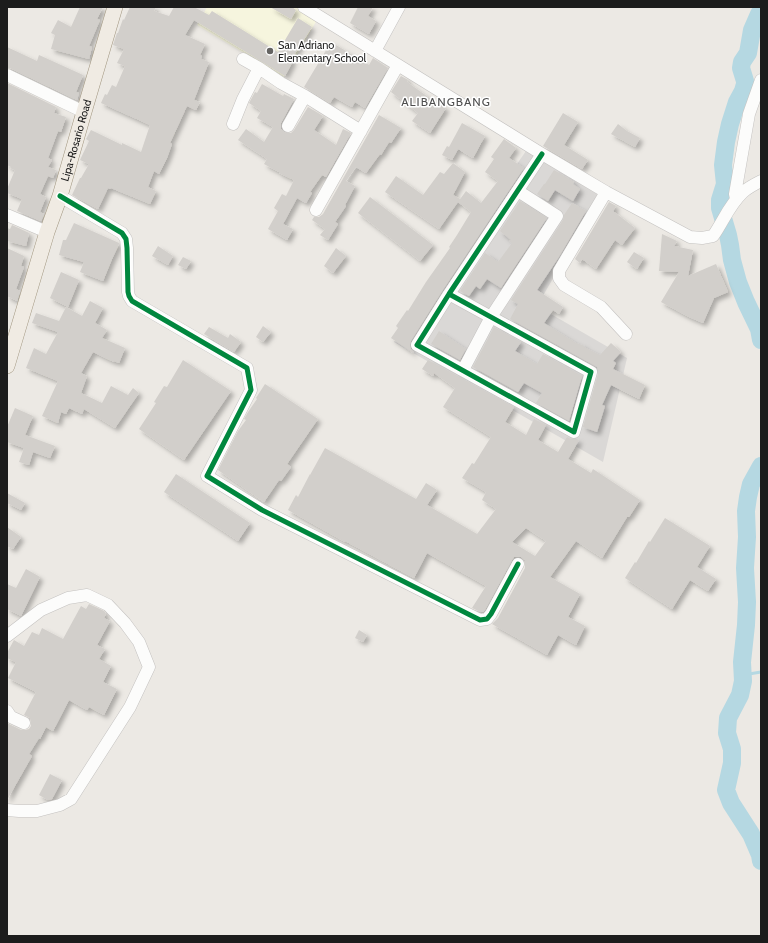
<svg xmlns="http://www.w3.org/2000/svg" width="768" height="943" viewBox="0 0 768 943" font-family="Cabin,sans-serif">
<defs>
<filter id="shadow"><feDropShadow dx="3.5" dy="3.5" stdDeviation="2" flood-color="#0004"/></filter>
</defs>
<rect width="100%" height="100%" fill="#ece9e4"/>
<path fill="#dad8d6" d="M526,151L601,196L537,306L627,358L603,462L394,342Z"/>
<path fill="#f6f5de" d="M207,7H300L318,18L284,77L197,25Z"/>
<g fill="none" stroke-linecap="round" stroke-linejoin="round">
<path stroke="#b5d8e2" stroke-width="3" d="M743,675L761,672"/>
<path stroke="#b5d8e2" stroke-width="18" d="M761,12L759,14L752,30L748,53L742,62L741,68L745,81V84L743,91L737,102L730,124L726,142L723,165L725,184L720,200V208L728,235L730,245L732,260L738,282L746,302L759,329L761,340
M761,466L751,484L748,497L746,511L747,537L745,568L747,602L746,625L742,662L743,681L740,695L728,718L727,733L732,749V763L726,790L731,803L751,834L760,855L761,861"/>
</g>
<path fill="#d2cfcb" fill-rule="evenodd" filter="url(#shadow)" d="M80,7H103L97,19L100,20L89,46L92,47L89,59L51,49L55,35L51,33L58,20L71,27Z
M130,7H156L154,11L169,16L174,7H194L209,15L212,11L278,52L298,18L312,27L291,60L293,61L285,76L194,20L185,35L205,44L200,55L202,56L201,59L209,62L194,100L200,102L196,110L187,106L170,143L172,144L167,158L159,174L154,171L148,187L156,191L150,204L111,188L110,189L108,188L98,209L72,195L80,178H81L89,164L80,160L89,141L86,139L91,130L122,145V143L141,152L150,125L101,103L105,94L107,95L112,85L116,87L125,66L117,63L124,49L113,45L117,33H118L123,19L124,20Z
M270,7H292L296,10L291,19Z
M358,7H373L368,16L376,21L369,34L350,23Z
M331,42L369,65L373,58L388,68L365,108L355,102L352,107L334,97L330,103L304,87Z
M7,47L37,61L39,55L83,75L76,92L79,93L77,100L10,68H7Z
M401,76L408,80L407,82L428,97L446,108L430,133L412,121L418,113L391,92Z
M7,83L56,107L54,113L66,117L61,132L58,131L48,158L52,160L48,167L56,170L53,178L48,176L40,194L46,197L40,212L44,214L41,221L17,211L22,199L7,193V189L15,170L10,168L11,167L7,165Z
M262,84L283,96L284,94L294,99L281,123V129L284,132L288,133H291L294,130L308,107L323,116L314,130L336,145L343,129L351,133L326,177L322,175L310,192L312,193L306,203L297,198L283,224L293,229L287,240L268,229L278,211L274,208L282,194L286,196L294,180L279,173V172L264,164L267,159L238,140L246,129L264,142L273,127L257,118L261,111L249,103L255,92L257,93Z
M563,113L578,122L564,145L588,160L582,169L543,146Z
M379,115L401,128L391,143L389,142L381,155L380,154L366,173L356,167L346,181L355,186L345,205L346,206L335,222L338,224L328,240L320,235L325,229L312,220L314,217H319L323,214Z
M462,123L485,136L473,158L458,149L452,160L442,155L447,146L449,147Z
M618,124L627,131L640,138L635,147L611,134Z
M504,139L516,148L509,158L524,168L443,290L411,341L410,345L411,349L414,352L413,353L391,338L398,328L396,326L407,310L408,311L426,282L450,248L449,247L457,235L471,212L458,202L466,191L481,203L498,181L485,172L494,159L491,157Z
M453,163L465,172L453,195L460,199L439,229L385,192L396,176L423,195L440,172L444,174Z
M554,170L574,182L573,184L580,189L573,201L555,190L548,201L537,194L544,184H545Z
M370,197L433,245L420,261L358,213Z
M520,201L547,218L501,288L487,279L480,289L476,286L469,296L460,291L485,253L498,262L512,243L509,241L511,240L500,231Z
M609,202L616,206L613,211L635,228L622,245L615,240L596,269L582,259L580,263L575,259Z
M572,203L586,211L559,257L537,290L563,307L559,314L553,310L544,323L576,343L585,346L584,347L600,355L611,343L621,352L613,361L616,363L613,369L645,385L639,399L611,385L602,405L605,406L597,432L583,427L598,374V370L597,367L510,319L518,304L511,300L563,220L564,215Z
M74,223L119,243V244L112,259L103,281L80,272L84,262L59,255L63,240H66Z
M12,225L29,233L26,246L7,241V228L10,229Z
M662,234L677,241L674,246L693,250L688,276L716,264L728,292L714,298L703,323L689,317L661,302L679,272L659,271Z
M158,246L173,256L168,265L152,256Z
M7,248L24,256L21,266L24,267L16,289L20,291L17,301L7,296Z
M336,248L346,256L333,273L324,266Z
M634,252L644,258L637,269L627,262Z
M183,257L191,261L186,269L178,265Z
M61,272L79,280L68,307L50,298Z
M90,301L103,308L95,323L107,330L102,338L125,348L119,363L114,361V362L93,352L81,373L87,376L81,393L102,403L111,386L128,395L133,388L139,393L115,428L84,409L82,414L69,408L66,414L61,412L58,423L42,416L58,381L26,368L34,348L46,354L58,332L32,323L36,313L59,321L66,307L82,316Z
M263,326L271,332L263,342L256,337Z
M209,327L228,338L230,334L241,342L234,352L204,334Z
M494,327L521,342L515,351L537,364L543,354L582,376L569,421L536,403L542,393L524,383L518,392L473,367Z
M439,331L466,349L460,360L431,344Z
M183,360L231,391L184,460L139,429L156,403L154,402L164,386L167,387Z
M428,360L514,407L505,422L526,435L534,419L546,425L538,440L558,452L567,437L571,439H576L579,440L568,459L591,473L593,469L640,500L629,517H627L602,558L576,541L550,577L580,594L568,617L585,626L576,645L558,635L547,655L492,624L498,618L525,568V560L521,557H514L512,560L485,610L483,612H481L472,608L486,586L427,553L414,578L345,541V542L288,510L296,495L298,497L310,474V475L325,448L416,499L426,483L437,490L427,505L477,534L496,509L482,500L486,492L462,478L472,463L474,464L491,437L443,407L455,388L434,373L433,376L422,369ZM526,528L546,541L535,556L512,542Z
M265,384L318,419L287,464L291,467L281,481L279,480L264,502L218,470L238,431L246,420L244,419L248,412L257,399L256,398Z
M15,408L33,416L25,435L55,446L50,458L33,452L29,465L19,462L24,448L7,442V427Z
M176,474L250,523L238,541L164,492Z
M7,493L25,503L21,510L7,503Z
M665,518L710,546L697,567L716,579L708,591L690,580L672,609L625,578L635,562L636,563L649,541L650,542Z
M7,527L21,537L13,549L7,546Z
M26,569L40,577L21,616L7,609V584L16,588Z
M89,604L104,611L106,614L104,618L110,621L97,645L105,649L99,659L111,666L103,682L117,689L104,715L89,707L87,710L69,700L53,731L46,727L40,739L39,738L29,754L32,756L7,800V723L21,730H25L29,729L31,726V722L30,718L24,715L36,692L8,678L16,662L7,658V653L14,640L24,646L32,632L39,635L42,628L63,639L81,606L86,609Z
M359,630L367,635L363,642L355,638Z
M50,774L62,780L52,799L48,800L39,795Z"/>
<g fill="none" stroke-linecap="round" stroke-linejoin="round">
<g stroke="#c4c2c0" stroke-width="13">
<path id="minor" d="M304,7L542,154L606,192L690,237L702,238L713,236C723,222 729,205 743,192C748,188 755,184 761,181
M375,51L399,7
M243,59L259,68
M7,75L84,112
M233,124L243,99L259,68L281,83L305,96L361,131
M288,126L305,96
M606,192L559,271V278L564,285L601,307L626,334
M60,196L122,233L126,239L127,248L128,292L129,296L132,301L247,368L251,390L207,476L262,510L480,620L487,619L491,614L518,564
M736,199L735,194L749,114L761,80
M316,210L398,65
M7,215L47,232
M449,294L591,372L574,432L417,345L449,294L542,154
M463,370L491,317L557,216L518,191
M7,636L41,610L68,598L87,595L108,605L125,623L139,642L149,667L130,707L71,799L60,805L37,811H19L7,810
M7,711L11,717L24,723"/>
</g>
<g stroke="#a29781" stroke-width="16">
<g id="major">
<path id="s1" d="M7,366L47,232L60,196L84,112L115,7"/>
</g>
</g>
<use href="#minor" stroke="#fcfcfb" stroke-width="12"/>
<use href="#major" stroke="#f0ebe3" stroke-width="15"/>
<g stroke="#fff" stroke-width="8">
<path id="cycleway" d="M60,196L122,233L126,239L127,248L128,292L129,296L132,301L247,368L251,390L207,476L262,510L480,620L487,619L491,614L518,564
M449,294L591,372L574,432L417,345L449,294L542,154"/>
</g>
<use href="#cycleway" stroke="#00873e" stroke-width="5"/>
</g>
<circle fill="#656462" stroke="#fff" stroke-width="1.5" cx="270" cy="51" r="4"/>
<g text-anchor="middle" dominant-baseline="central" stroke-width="3" stroke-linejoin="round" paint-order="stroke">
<g font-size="11" fill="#1c1c1c" stroke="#fff" text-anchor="start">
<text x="278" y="45">San Adriano<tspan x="278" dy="13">Elementary School</tspan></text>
</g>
<g font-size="11" fill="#1c1c1c" stroke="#fff">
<text stroke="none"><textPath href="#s1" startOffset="236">Lipa-Rosario Road</textPath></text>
</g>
<g font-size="12" letter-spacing="1" fill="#4f4f4f" stroke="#fff">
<text x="446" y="101">ALIBANGBANG</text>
</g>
</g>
<rect width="768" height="943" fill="none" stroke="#1c1c1c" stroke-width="16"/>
</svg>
